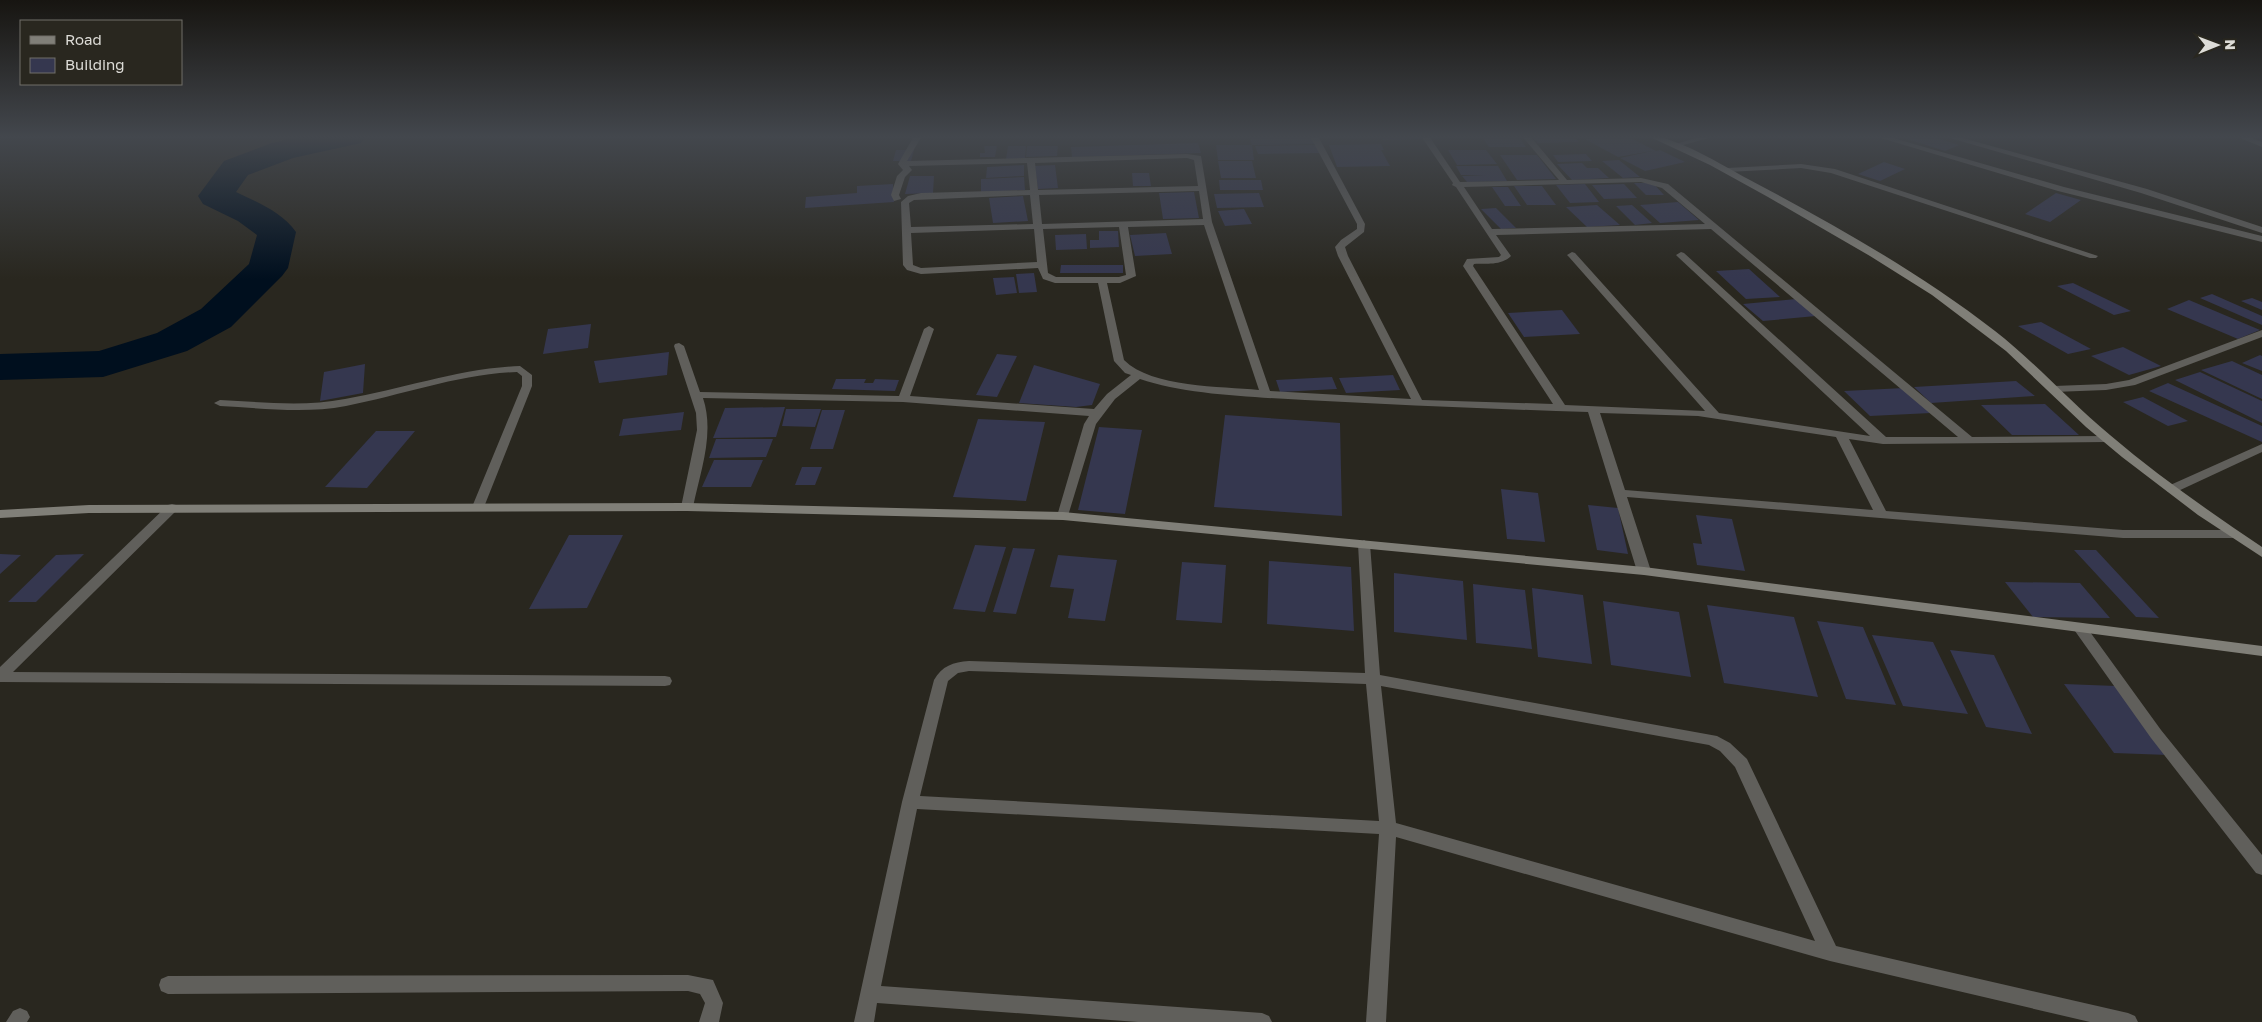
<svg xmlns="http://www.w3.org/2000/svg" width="2262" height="1022" viewBox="0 0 2262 1022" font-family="'Golos Text',sans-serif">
<rect width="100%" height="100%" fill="#29271f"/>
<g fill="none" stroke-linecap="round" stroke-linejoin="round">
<path fill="#000f1e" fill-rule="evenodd" d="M304,136H366L361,143L293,158L248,175L236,192C257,202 282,212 296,232L288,268L282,276L231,327L187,351L103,377L0,380V354L99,351L157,333L201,309L249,264L257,235L238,221L203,204L198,196L224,161L272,143Z"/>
</g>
<path fill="#35374f" d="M1245,136L1313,137L1316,144L1252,145L1250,138Z
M1381,136H1421L1422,139L1383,140Z
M1481,136H1518L1526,147H1489Z
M1531,136H1573L1579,142L1538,143Z
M1601,136H1627L1656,151L1660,150L1685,162L1645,171L1620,158L1652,151L1618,157L1585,139Z
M1909,136H1931L1959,145L1945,151L1904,138Z
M1198,143L1201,153L1072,157L1071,147Z
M1381,144L1384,150H1381L1390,166L1337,167L1329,145Z
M1216,145H1252L1254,160H1218Z
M1316,145L1320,153L1258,154L1255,146Z
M984,146H997L995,157H980V153H985Z
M1008,146H1026L1025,159H1006Z
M1027,146H1058L1057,156L1026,157Z
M896,150H914L911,161H893Z
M1448,150H1486L1497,164L1457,165Z
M1586,154L1592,161L1558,162L1553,155Z
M1500,155H1537L1556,179L1517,180Z
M1619,160L1640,177L1623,178L1602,161Z
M1218,161H1252L1256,178H1221Z
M1884,162L1905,169L1880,181L1858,174Z
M1582,163L1587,168H1598L1609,178L1572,180L1557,164Z
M1024,165V176L986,178L987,167Z
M1055,165L1058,188L1038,189L1035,166Z
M1456,166H1498L1507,181L1467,182L1462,176L1485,175H1461Z
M1132,173H1149L1151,186H1133Z
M910,176H934L933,193L905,194Z
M1024,177L1025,190L981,192V179Z
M1219,180H1261L1263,190H1220Z
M1634,183H1653L1664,195H1646Z
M893,184L894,202L805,208L806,197L857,193V186Z
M1585,184L1599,202L1570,203L1556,185Z
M1624,184L1637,198L1604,199L1592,185Z
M1514,186H1542L1556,205H1527Z
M1492,187H1508L1521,206H1505Z
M1194,192L1199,218L1163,219L1159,193Z
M1259,193L1264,207L1217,208L1214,194Z
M2056,193L2081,200L2050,222L2025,214Z
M1023,196L1028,221L993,223L989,198Z
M1678,202L1699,220L1660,223L1640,205Z
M1597,205L1620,225L1587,227L1566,207Z
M1632,205L1652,223L1635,225L1616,206Z
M1496,208L1516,228L1501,229L1481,209Z
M1244,209L1252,224L1225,226L1218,211Z
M1099,231H1118L1119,247L1090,248V240H1099Z
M1166,233L1172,254L1135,256L1130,235Z
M1086,234L1087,249L1056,250L1055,235Z
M1061,265H1123V273H1060Z
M1749,269L1780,297L1746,299L1716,271Z
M1034,273L1037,292L1019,293L1016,274Z
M1014,277L1017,293L996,295L993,278Z
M2073,283L2131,311L2114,315L2057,286Z
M2212,294L2262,316V325L2200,298Z
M2252,298L2262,302V310L2241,301Z
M1796,299L1816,316L1763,321L1743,304Z
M2189,300L2260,330L2238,339L2167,309Z
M1562,310L1580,334L1524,337L1508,313Z
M2041,322L2091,349L2068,354L2018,326Z
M591,324L588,348L543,354L548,329Z
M2123,347L2161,366L2129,375L2091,356Z
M669,352L667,375L599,383L594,361Z
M997,354L1017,356L997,397L976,395Z
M2260,355L2262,356V371L2242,363Z
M2232,361L2262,375V399L2201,370Z
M365,364L363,393L320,401L324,372Z
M1034,365L1100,384L1092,405L1076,407L1019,403Z
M2200,372L2262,401V423L2175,380Z
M1393,375L1400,390L1346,393L1339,378Z
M1332,377L1337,389L1280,392L1276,380Z
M836,379H866L864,383H873L875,379L899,380L895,391L832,389Z
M2016,381L2035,396L1931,403L1914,387Z
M2168,383L2262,426V442L2149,391Z
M1904,388L1931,413L1870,416L1844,391Z
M2143,397L2188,421L2168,426L2123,402Z
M2045,404L2079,435H2012L1981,405Z
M785,407L776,437L713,438L725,408Z
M786,409H821L815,427L782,426Z
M822,410H845L833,449H810Z
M684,412L681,430L619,436L623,419Z
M1225,415L1340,423L1342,516L1214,507Z
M978,419L1045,422L1026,501L953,497Z
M1099,427L1142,430L1125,514L1078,510Z
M376,431H415L367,488L325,487Z
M716,439H773L766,457L709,458Z
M714,460H763L751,487H702Z
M802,467H822L815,485H795Z
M1501,489L1538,493L1545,542L1507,539Z
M1588,505L1618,508L1628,554L1597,550Z
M1696,515L1732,519L1745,571L1697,565L1693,543L1702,544Z
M569,535H623L587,608L529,609Z
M975,545L1006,547L985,612L953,609Z
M1013,548L1035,549L1016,614L993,612Z
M2074,550H2096L2159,618L2136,617Z
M0,554L21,555L0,574Z
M84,554L36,602H8L56,555Z
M1058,555L1117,560L1105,621L1068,618L1074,589L1050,587Z
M1269,561L1351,567L1354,631L1267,624Z
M1182,562L1226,565L1222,623L1176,620Z
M1394,573L1463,581L1467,640L1394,632Z
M2005,582L2080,583L2110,618L2033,617Z
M1473,584L1525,590L1532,649L1476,643Z
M1532,588L1583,595L1592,664L1538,657Z
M1603,601L1679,612L1691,677L1611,665Z
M1707,605L1794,617L1818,697L1724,683Z
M1817,621L1863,627L1896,705L1846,699Z
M1872,635L1933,642L1968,714L1903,706Z
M1950,650L1994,655L2032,734L1986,727Z
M2064,684L2116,686L2168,755L2114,753Z"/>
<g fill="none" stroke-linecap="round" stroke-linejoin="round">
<path fill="#605f5b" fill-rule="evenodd" d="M914,136H922L907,161L1187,154L1201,156L1212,222L1270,391L1411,399L1338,256L1335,247L1341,240L1357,229V224L1310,136H1318L1365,224L1364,232L1345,247L1348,256L1422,400L1553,404L1463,266L1467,259L1499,257L1501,255L1456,187L1452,185L1453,183L1421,136H1429L1460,182L1559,180L1522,136H1530L1567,180L1641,178L1668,184L1972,437L2107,436L2113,439L2107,442L1883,444L1849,439L1886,511L2123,530H2234L2240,534L2234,538H2123L1627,497L1651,571L1644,575L1637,571L1588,412C1494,409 1399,405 1305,400C1255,397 1186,395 1140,379L1115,399L1096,424L1067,519L1063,520L1057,516L1084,424L1089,416L903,402L703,398C715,434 700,472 693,507L691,510H683L681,507L697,430L696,413L674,346L675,344L679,343L684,346L700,392L899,396L924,329L929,326L934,329L910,396L1094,409L1107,394L1131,375L1125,373L1114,361L1098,283H1055L1043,279L1038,268L921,274L907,270L903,265L901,202L908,196L921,193L1030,190L1027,163L909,166L912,170L905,177L899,195L901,199L894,201L891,195L897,176L903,170L898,164ZM1187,158L1194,160L1198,186L1038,190L1035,163ZM1641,182L1662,188L1705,224L1492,229L1464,187ZM1199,191L1203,219L1042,224L1039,195ZM1030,195L1033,224L911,227L909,203L914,200ZM1204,225L1259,390C1221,386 1152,388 1124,360L1107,283H1120L1136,276L1128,227ZM1119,227L1126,275L1119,277H1056L1048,273L1043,229ZM1034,229L1037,262L921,268L913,265L911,233ZM1711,229L1958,437H1886L1684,253L1681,252L1676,255L1678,257L1870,436L1719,413L1575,253L1572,252L1567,255L1569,257L1705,411L1565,405L1473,266L1474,264C1486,263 1501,266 1511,256L1496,235ZM1600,413L1698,416L1836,437L1873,510L1625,490Z
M1703,136H1716L1676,147L1672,145Z
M1874,136H1886L2064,187L2262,236V242L2058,191Z
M1943,136H1955L2147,189L2262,227V233L2141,193Z
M2235,136H2246L2262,142V147Z
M1801,164L1835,169L2098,256L2096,258H2090L1831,173L1801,168L1727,172L1723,170L1727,168Z
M2262,330V337L2135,385L2106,390L2054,392L2049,389L2054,386L2106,384L2129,380Z
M520,366L532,375V386L484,507L478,511L472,507L522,386V376L517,372C459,374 403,395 346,406C304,414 262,408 220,406L214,403L220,400C261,402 304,407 345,399C403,389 461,368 520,366Z
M2262,444V452L2176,492H2168L2166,489L2168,486Z
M172,504L176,505L178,508L176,511L13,672L665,676L670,677L672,681L670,685L665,686L0,682V667L168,505Z
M1364,540L1370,544L1380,675L1717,736L1730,743L1747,759L1836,946L2128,1013L2135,1016L2138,1022H2090L1830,961L1396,837L1386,1022H1366L1379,834L917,809L881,986L1262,1013L1269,1016L1272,1022H1138L877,1003L874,1022H854L902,802L934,680C942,666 953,662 969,661L1365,673L1358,544ZM969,671L1366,684L1379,821L920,796L948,681L958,673ZM1381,686L1709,745L1720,751L1735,767L1815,941L1396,823Z
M2080,623L2085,625L2161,730L2262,855V875L2256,873L2151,738L2075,631L2073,628L2075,625Z
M688,975L713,980L723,1003L719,1022H699L705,1003L700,994L688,991L168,994L161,991L159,985L161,979L168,976Z
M20,1008L27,1011L30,1017L27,1022H6L13,1011Z"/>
<path fill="#807f78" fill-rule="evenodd" d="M1648,136C1674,135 1724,166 1748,179C1833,224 1919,272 1995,331C2036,363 2070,402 2110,435C2158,476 2210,512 2262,547V557L2198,515L2122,457L2086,427L2006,351L1932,295L1870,256L1768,197L1710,165Z
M687,503L1063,512L1644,567L2262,646V656L1644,575L1063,520L687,511L89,513L0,518V510L89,505Z"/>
</g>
<linearGradient id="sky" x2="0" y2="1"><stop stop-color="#171511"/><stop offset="0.49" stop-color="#43474d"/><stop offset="1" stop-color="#43474d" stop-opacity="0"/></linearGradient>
<rect width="2262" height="279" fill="url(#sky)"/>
<rect x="20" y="20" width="162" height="65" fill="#29271f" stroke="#716f69"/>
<rect x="30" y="36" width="25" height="8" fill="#807f78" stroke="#716f69"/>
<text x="65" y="45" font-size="15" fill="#dddcd7">Road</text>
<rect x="30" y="58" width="25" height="15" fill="#35374f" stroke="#716f69"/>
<text x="65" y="70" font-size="15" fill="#dddcd7">Building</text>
<g transform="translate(2217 45) rotate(89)" stroke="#29271f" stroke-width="4" paint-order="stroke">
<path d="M0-4L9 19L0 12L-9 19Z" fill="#dddcd7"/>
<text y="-8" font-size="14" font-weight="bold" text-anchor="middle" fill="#dddcd7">N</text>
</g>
</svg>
